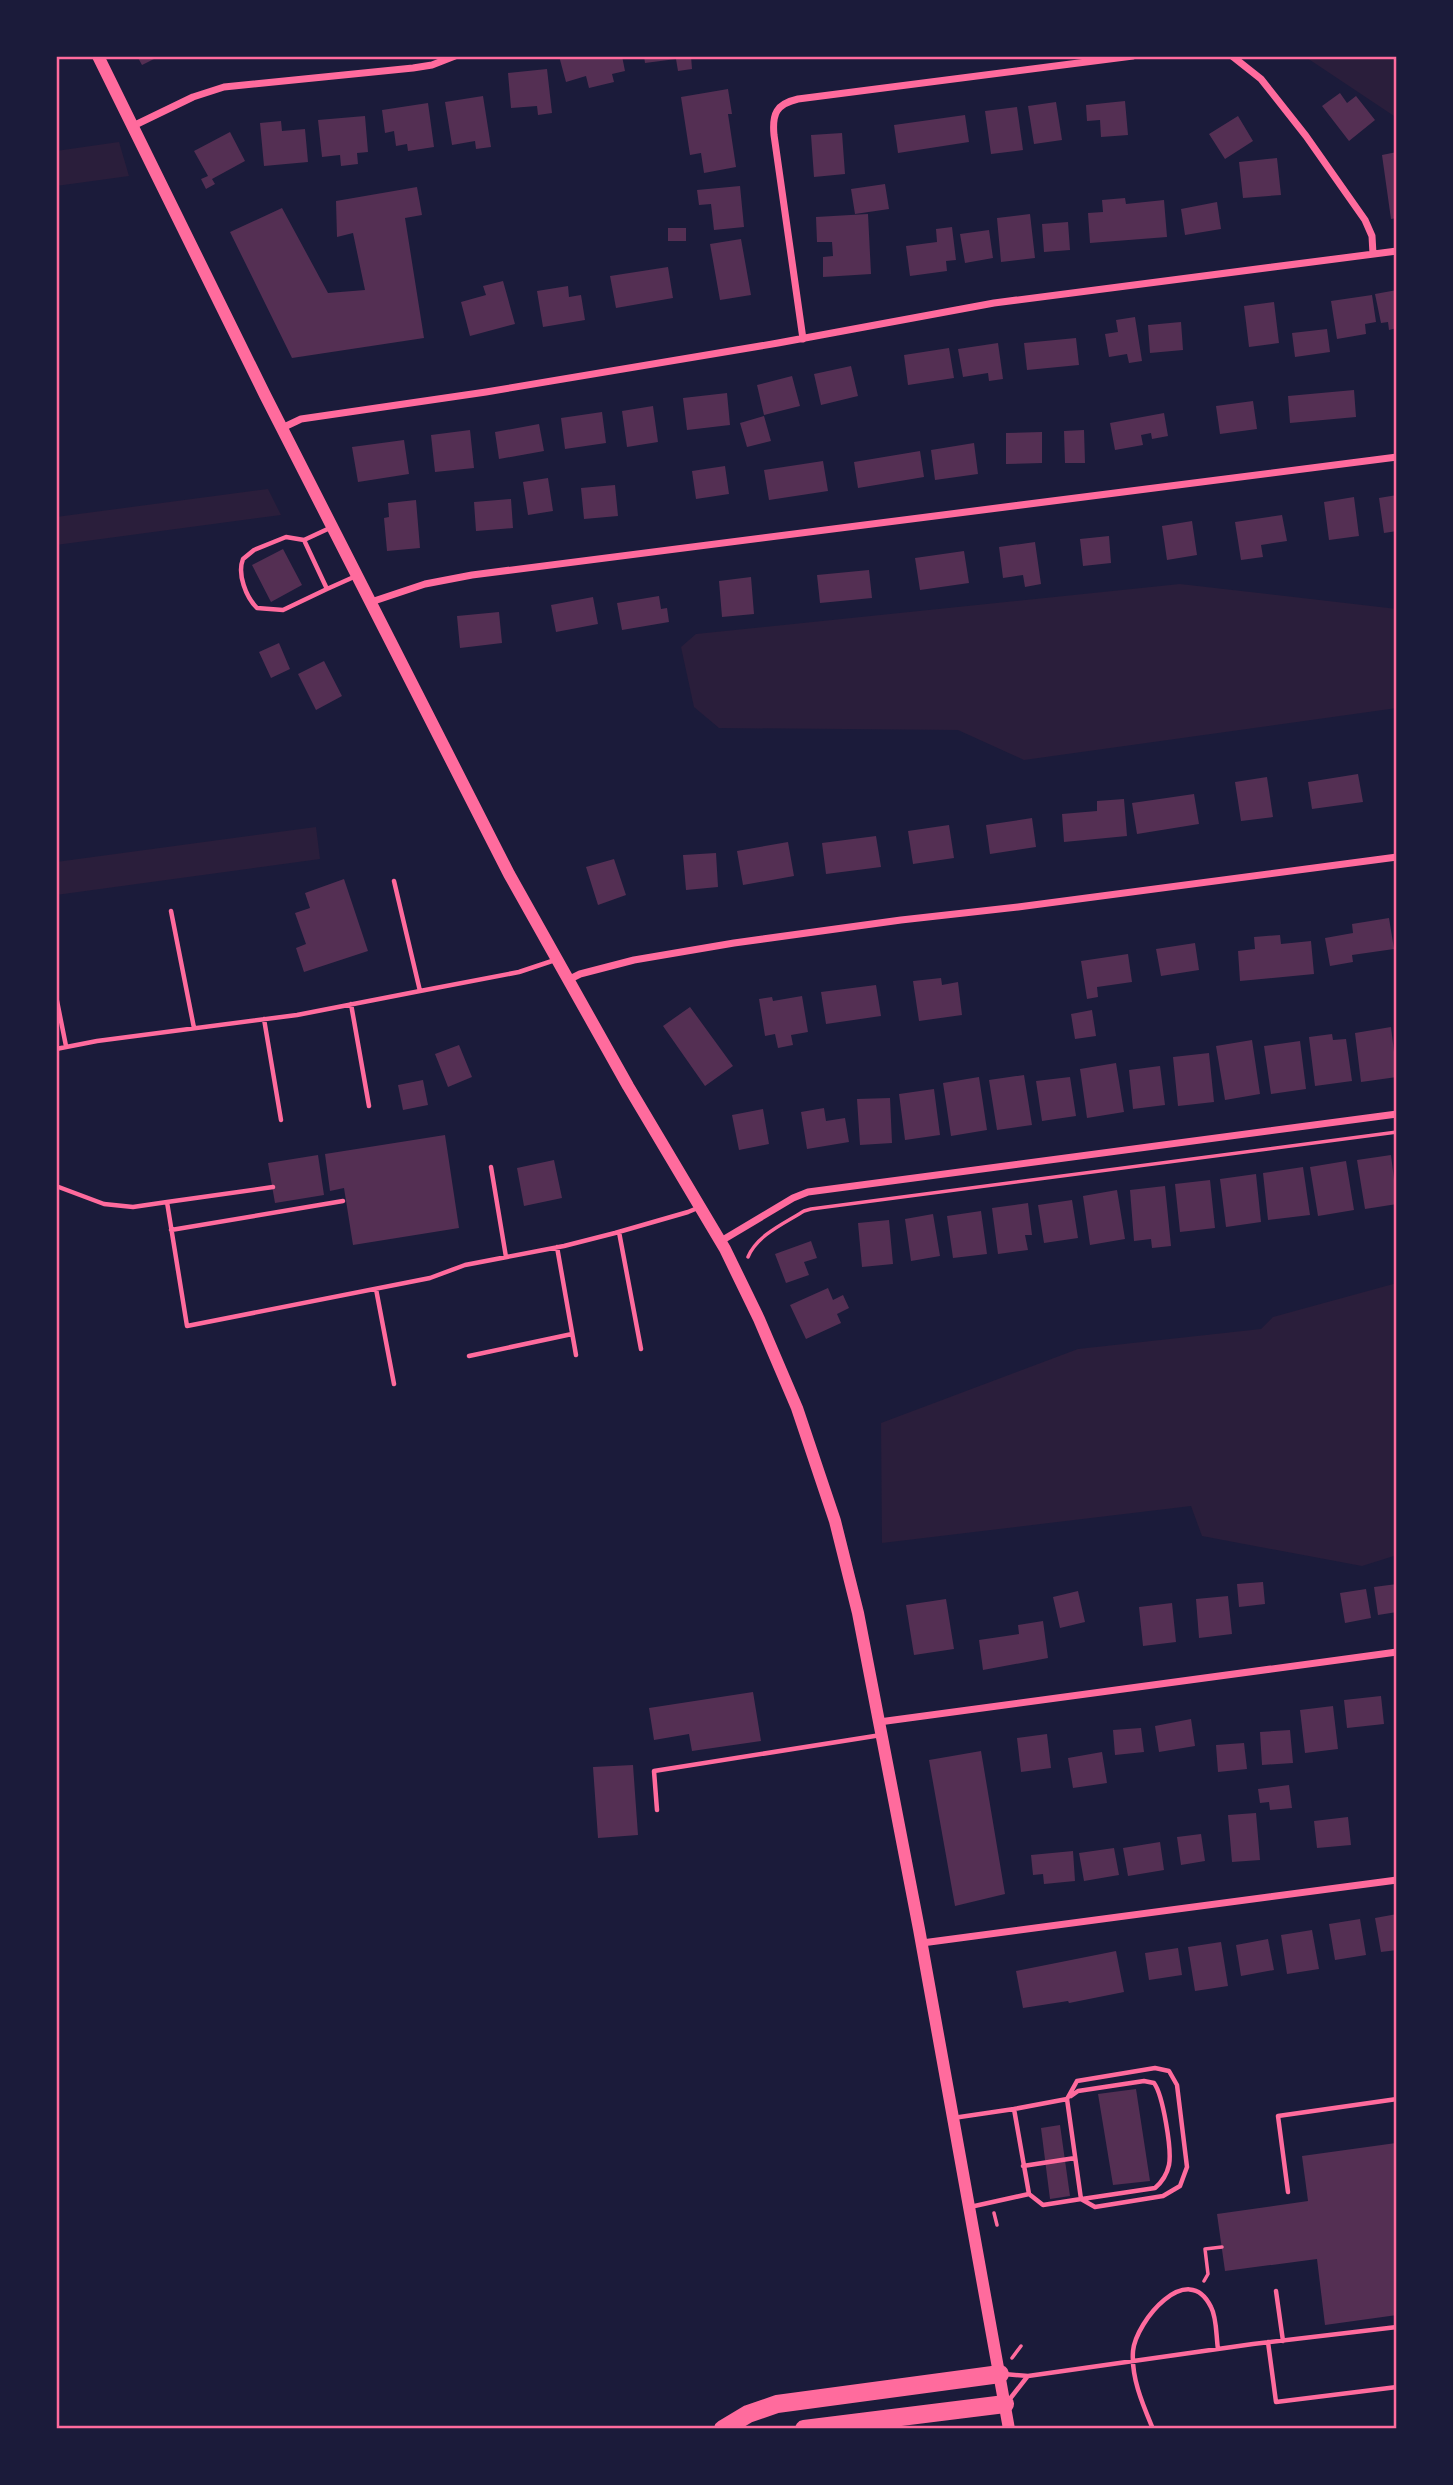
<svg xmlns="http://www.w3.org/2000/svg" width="1453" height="2485" viewBox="0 0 1453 2485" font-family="Barlow,sans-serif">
<rect width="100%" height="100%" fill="#1b1b3a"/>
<path fill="#2a1e3b" d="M1304,56H1397V118Z
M119,142L129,176L56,186V151Z
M268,489L281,515L56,545V517Z
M1180,584L1397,609V708L1024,760L958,730L719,728L694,707L681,647L696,634Z
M316,827L320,859L56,895V862Z
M1397,1283V1555L1362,1566L1202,1536L1191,1506L882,1543L881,1423L1078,1349L1261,1329L1273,1317Z"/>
<path fill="#542f53" d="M137,56H160L142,65Z
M559,56H622L625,71L612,74L614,82L589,88L586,76L566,82Z
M644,56H691L692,69L678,71L676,59L645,63Z
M547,69L552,113L538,115L537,106L511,108L508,73Z
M728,89L732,114H728L736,167L704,173L701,153L690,155L681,97Z
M1340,93L1347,103L1356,96L1375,120L1349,141L1322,106Z
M483,96L491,147L476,149L475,141L452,145L445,102Z
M1125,101L1128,135L1101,137L1100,120L1087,121L1086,105Z
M1056,102L1062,140L1034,144L1028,106Z
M428,103L434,147L408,151L407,144L396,146L394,131L385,133L382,110Z
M1017,107L1023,150L991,154L985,111Z
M965,115L969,142L898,153L894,125Z
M365,116L368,152L357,153L358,164L341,166L340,155L322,157L318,120Z
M1238,116L1253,141L1225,159L1209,134Z
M281,121L282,131L305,129L308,162L264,166L260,123Z
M230,132L245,161L212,179L215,184L206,189L201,179L208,176L194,151Z
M842,133L845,174L814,177L811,135Z
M1397,152V218L1391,219L1382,155Z
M1277,158L1281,195L1243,198L1239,162Z
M885,184L889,209L855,214L851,189Z
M740,186L744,227L714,230L711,204L699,205L697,190Z
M417,187L422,215L405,218L424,338L292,358L230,232L282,208L328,293L365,290L353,233L337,237L336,201Z
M1125,198L1126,204L1164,200L1167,237L1090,243L1088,213L1103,212L1102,200Z
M1217,202L1221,229L1185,235L1181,209Z
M868,214L871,274L823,277V257L833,256L832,242H817L816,217Z
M1030,214L1035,258L1001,262L997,218Z
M1068,222L1070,250L1044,252L1042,224Z
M952,227L956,260L946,261L947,271L910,276L906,246L937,242L936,229Z
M668,228H686V241H668Z
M989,230L993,258L965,263L960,234Z
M741,239L751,295L720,300L710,244Z
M668,267L673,298L616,308L610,276Z
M503,281L515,324L470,336L461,302L486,295L483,286Z
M568,286L569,297L581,295L585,320L543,327L537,291Z
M1397,290V328L1389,330L1388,322L1381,323L1375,294Z
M1372,295L1376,322L1365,324L1366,334L1337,339L1331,301Z
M1274,302L1279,343L1249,347L1244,306Z
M1135,317L1142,361L1129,363L1127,354L1109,357L1105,334L1118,332L1116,320Z
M1181,322L1183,350L1150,353L1148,325Z
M1327,329L1330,352L1295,357L1292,333Z
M1076,338L1079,365L1027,370L1024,343Z
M998,343L1003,379L989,381L988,373L963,377L958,349Z
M949,348L954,378L908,385L904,355Z
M851,366L858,396L821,405L814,374Z
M792,376L800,406L764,415L757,385Z
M1354,390L1356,417L1290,423L1288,396Z
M727,393L730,425L687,430L683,398Z
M1253,401L1257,429L1220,434L1216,406Z
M653,406L658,442L627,447L622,411Z
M602,412L606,443L565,449L561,418Z
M1164,413L1168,436L1152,439L1151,433L1141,435L1143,445L1115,450L1110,423Z
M764,416L771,441L747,447L740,423Z
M539,424L544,451L499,459L495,432Z
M470,430L474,468L435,472L431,435Z
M1084,430L1085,463H1065L1064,431Z
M1042,432V463L1006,464V433Z
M404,440L409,474L358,482L352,447Z
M974,443L978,474L935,480L931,450Z
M920,451L924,477L858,488L854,462Z
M823,461L828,491L769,500L764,470Z
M725,466L729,494L696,499L692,471Z
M548,478L553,511L528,515L523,482Z
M615,485L618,516L584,519L581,488Z
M1397,495V531L1384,533L1379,498Z
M1354,497L1359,536L1329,540L1324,502Z
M511,499L513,528L476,531L474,502Z
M416,500L420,548L387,551L384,518L389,517L388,503Z
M1282,515L1287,541L1261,545L1263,557L1241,560L1235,522Z
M1192,521L1197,555L1167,560L1162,526Z
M1109,536L1111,563L1083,566L1080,539Z
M1035,542L1041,584L1025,587L1023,575L1003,578L999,547Z
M283,549L302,585L271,602L252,565Z
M964,551L969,583L920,590L915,558Z
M869,570L872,598L820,603L817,575Z
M751,577L754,614L722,617L719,581Z
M659,596L661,609L667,608L669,622L622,630L617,603Z
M593,597L598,624L556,632L551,605Z
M499,612L502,643L460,648L457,616Z
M279,643L290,669L271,678L259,652Z
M324,661L342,696L316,710L298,674Z
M1358,774L1363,802L1312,809L1308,782Z
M1267,777L1273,817L1241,821L1235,782Z
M1194,794L1199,824L1137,834L1132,803Z
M1124,799L1127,836L1064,842L1062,814L1097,811V801Z
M1032,818L1036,847L990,854L986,825Z
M949,825L954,858L913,864L908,831Z
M876,836L881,867L826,874L822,843Z
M788,842L794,876L743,885L737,851Z
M716,853L718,887L686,890L683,855Z
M614,859L626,895L598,905L586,867Z
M344,879L368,951L304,972L296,948L306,944L295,913L310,908L305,893Z
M1389,918L1394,949L1352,955L1353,962L1330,966L1325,938L1353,933L1352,924Z
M1280,935L1281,944L1311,941L1314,974L1240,981L1238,951L1255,949L1254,937Z
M1195,943L1199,970L1161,976L1156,949Z
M1128,954L1132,982L1097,987L1098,997L1087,999L1081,961Z
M941,978L942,985L958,982L962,1015L919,1021L913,981Z
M876,985L881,1016L826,1024L821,992Z
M802,996L808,1032L791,1035L793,1045L778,1048L775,1034L765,1036L759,999L772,997L773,1001Z
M690,1007L733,1066L705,1086L663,1026Z
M1092,1010L1096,1036L1075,1039L1071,1014Z
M1391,1027L1397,1077L1361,1082L1355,1033Z
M1332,1034L1333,1040L1346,1039L1352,1081L1315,1086L1309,1037Z
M1252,1040L1260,1094L1225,1100L1216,1046Z
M1300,1041L1306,1089L1271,1094L1264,1046Z
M459,1045L472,1077L448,1087L435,1054Z
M1209,1053L1214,1102L1178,1106L1173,1057Z
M1116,1063L1124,1112L1087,1118L1080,1069Z
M1160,1066L1165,1105L1133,1109L1129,1070Z
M1024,1075L1032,1125L997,1130L989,1080Z
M979,1077L987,1130L951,1136L943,1083Z
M1070,1077L1076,1116L1042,1121L1036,1081Z
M423,1080L428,1105L403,1110L398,1085Z
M934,1089L940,1135L905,1140L899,1094Z
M890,1098L892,1143L860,1145L857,1099Z
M824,1108L826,1121L845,1118L849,1142L807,1149L801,1112Z
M763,1109L769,1144L739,1150L732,1115Z
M445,1135L459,1228L353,1245L344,1188L330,1191L325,1154Z
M318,1155L324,1195L275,1203L268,1163Z
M1391,1155L1397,1204L1365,1209L1357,1160Z
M554,1160L562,1198L524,1206L517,1168Z
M1346,1161L1354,1210L1318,1216L1310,1167Z
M1303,1167L1310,1215L1268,1220L1263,1173Z
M1256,1174L1261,1222L1226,1227L1220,1179Z
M1210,1180L1215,1228L1180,1232L1175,1184Z
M1165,1186L1171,1246L1152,1248L1151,1239L1134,1241L1130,1190Z
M1117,1190L1125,1239L1090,1245L1083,1196Z
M1072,1200L1078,1238L1044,1243L1038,1205Z
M1028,1203L1032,1235H1025L1028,1250L998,1254L992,1208Z
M981,1211L987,1254L953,1258L947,1216Z
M933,1214L940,1256L911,1261L905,1219Z
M889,1220L893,1264L862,1267L858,1223Z
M811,1241L817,1258L804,1262L809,1275L786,1283L775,1254Z
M828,1288L833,1300L843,1295L849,1308L837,1314L841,1323L806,1339L790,1305Z
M1263,1582L1265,1604L1239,1607L1237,1584Z
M1397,1584V1612L1378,1615L1374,1587Z
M1366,1589L1371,1618L1345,1623L1340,1593Z
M1078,1591L1085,1622L1060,1628L1053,1597Z
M1228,1596L1232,1634L1199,1638L1196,1599Z
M946,1599L954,1649L914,1655L906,1605Z
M1172,1603L1176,1642L1143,1646L1139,1607Z
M1043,1621L1048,1658L983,1670L979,1640L1019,1634L1018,1625Z
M753,1692L761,1741L692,1751L689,1734L654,1740L649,1708Z
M1381,1696L1384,1724L1347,1728L1344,1700Z
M1333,1706L1338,1749L1305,1753L1300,1710Z
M1191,1719L1195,1746L1159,1752L1155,1726Z
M1141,1728L1144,1752L1115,1755L1113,1730Z
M1290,1730L1293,1763L1262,1765L1260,1732Z
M1047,1734L1051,1768L1021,1772L1017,1738Z
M1244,1743L1247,1769L1218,1772L1216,1745Z
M981,1751L1005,1894L955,1906L929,1760Z
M1102,1752L1107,1783L1073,1788L1068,1758Z
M633,1765L638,1835L598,1838L593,1767Z
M1289,1785L1292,1808L1270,1810L1269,1802L1260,1803L1258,1789Z
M1256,1813L1260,1860L1232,1862L1228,1815Z
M1348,1817L1351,1845L1317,1848L1314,1821Z
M1201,1834L1205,1861L1181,1865L1177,1837Z
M1160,1842L1164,1870L1128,1876L1123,1848Z
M1114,1848L1119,1875L1084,1881L1079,1853Z
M1073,1851L1075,1881L1044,1884L1043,1874L1033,1875L1031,1855Z
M1397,1914V1950L1381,1952L1375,1918Z
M1360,1919L1366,1955L1335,1960L1329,1924Z
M1312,1930L1319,1969L1287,1974L1281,1935Z
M1268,1939L1274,1970L1241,1976L1236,1945Z
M1221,1942L1228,1986L1195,1991L1188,1947Z
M1178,1948L1182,1975L1149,1980L1145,1953Z
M1116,1951L1124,1992L1069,2003L1068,2001L1023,2008L1016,1971Z
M1136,2089L1150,2181L1113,2185L1098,2094Z
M1060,2125L1070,2196L1050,2199L1041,2128Z
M1396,2143L1397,2315L1325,2325L1317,2259L1225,2271L1217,2214L1308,2201L1302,2156Z"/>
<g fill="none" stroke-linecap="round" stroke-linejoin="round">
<path stroke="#ff6b9d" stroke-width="3.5" d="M748,1257C757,1235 785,1223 804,1211L811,1209L1397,1132
M994,2213L997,2225
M1204,2281L1208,2274L1205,2249L1222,2247
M1012,2358L1021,2346"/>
<path stroke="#ff6b9d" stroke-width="4.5" d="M332,527L304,540L327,589L356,576
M304,540L286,537L254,550L243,559C237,574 246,597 257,608L283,610L327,589
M394,881L420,991L519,972L555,960
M171,911L194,1028
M56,996L66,1046
M351,1004L369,1106
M264,1019L281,1120
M56,1049L97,1041L297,1015L420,991
M491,1167L506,1257
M56,1186L104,1204L133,1207L167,1202
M273,1187L167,1202L187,1326L430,1278L465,1265L564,1246L615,1233L688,1212L700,1207
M171,1230L343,1201
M619,1232L641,1349
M557,1247L576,1355
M376,1289L394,1384
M469,1356L572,1334
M657,1810L654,1771L881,1735
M1071,2096L1078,2091L1144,2081L1154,2083C1163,2095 1172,2150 1169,2165C1167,2174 1162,2182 1155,2188L1082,2199
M1067,2099L1077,2081L1155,2068L1169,2071L1177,2085L1187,2167L1180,2186L1163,2196L1095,2207L1081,2199
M1014,2109L1067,2099L1081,2199L1043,2205L1029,2194
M953,2118L1014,2109L1029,2194L970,2207
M1023,2166L1075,2158
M1288,2192L1278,2116L1397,2099
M1276,2291L1283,2341
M1268,2342L1276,2402L1397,2387
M1004,2374L1028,2376L1253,2344L1397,2327
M1009,2400L1027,2377
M1153,2429C1143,2405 1131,2378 1133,2351C1136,2321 1188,2259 1211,2307C1217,2318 1216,2336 1218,2349"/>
<path stroke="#ff6b9d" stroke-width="7" d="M1232,56L1261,79L1306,136L1365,220L1372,236L1373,254
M133,126L193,97L224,87L413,68L432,65L455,56
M803,339L774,135C772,114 776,104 798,99L1133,56
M282,428L301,419L486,392L778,343L994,303L1397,251
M371,602L425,584L472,575L1397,457
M568,980L580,974L634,960L734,943L901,920L1018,907L1397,857
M721,1241L793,1198L808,1192L1397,1114
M879,1722L1397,1652
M922,1943L1397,1880"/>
<path stroke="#ff6b9d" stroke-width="12" d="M98,56L265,395L509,874L628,1086L725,1249L759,1319L797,1408L835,1521L858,1613L919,1929L1009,2429"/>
<path stroke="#ff6b9d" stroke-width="18" d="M723,2429L748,2414L777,2404L1000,2374
M804,2429L1005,2404"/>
</g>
<rect width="1453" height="2485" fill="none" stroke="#1b1b3a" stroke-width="116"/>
<rect x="58" y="58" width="1337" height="2369" fill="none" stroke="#ff6b9d" stroke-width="2.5"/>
</svg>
